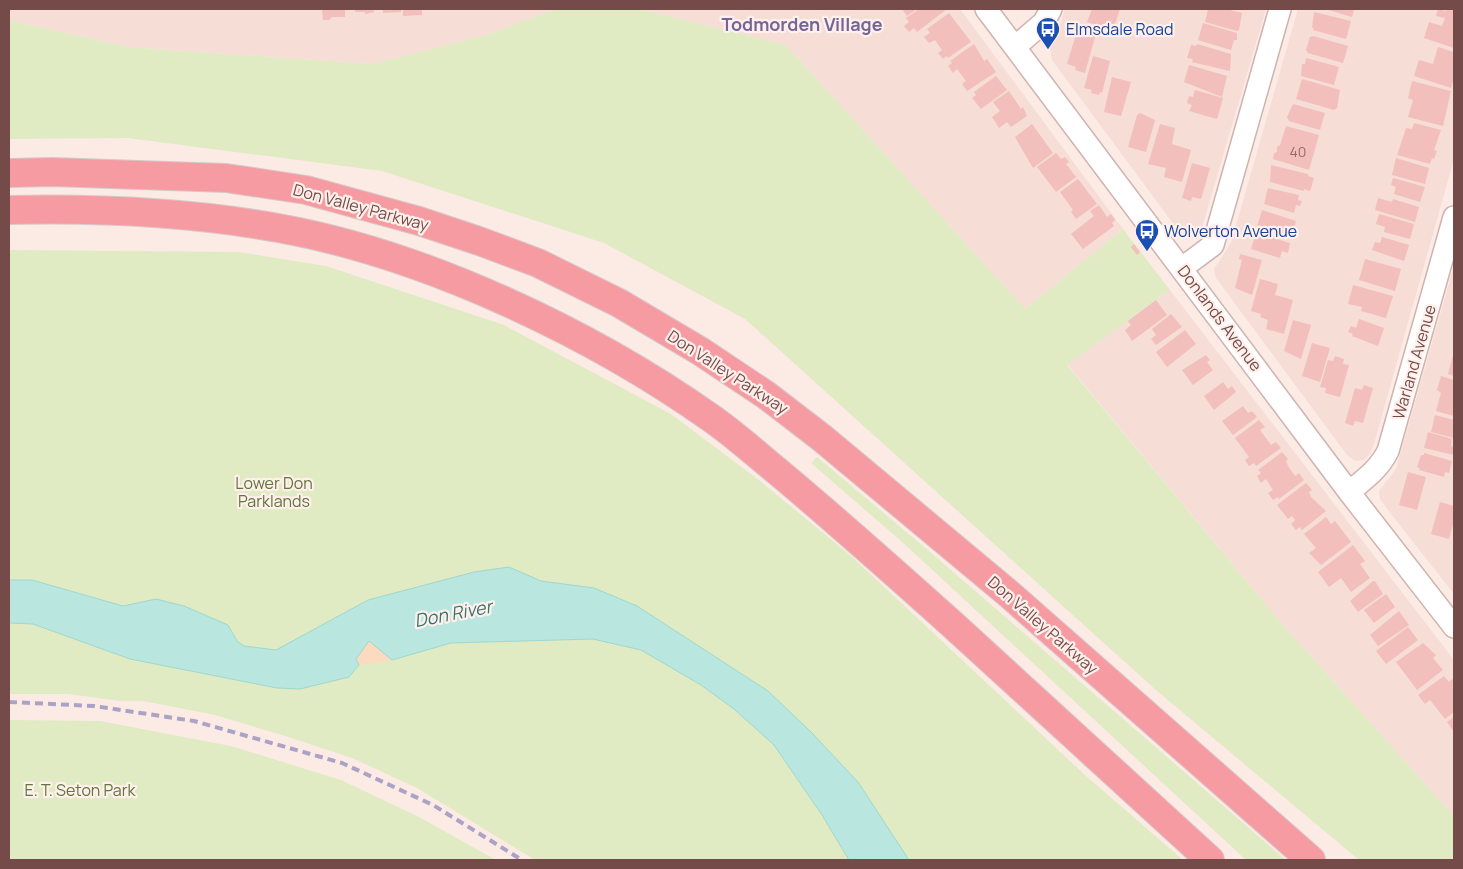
<svg xmlns="http://www.w3.org/2000/svg" width="1463" height="869" viewBox="0 0 1463 869" font-family="Manrope,sans-serif">
<rect width="100%" height="100%" fill="#fcebe5"/>
<path fill="#f6ddd6" d="M9,9H556L486,35L373,64L128,47L9,20Z
M639,9H960L1123,229L1025,309L786,45Z
M1065,9H1266L1199,238L1188,239L1183,237L1052,60L1049,43L1057,33Z
M1298,9H1454V159L1374,444L1370,454L1364,460L1355,461L1347,455L1216,278L1214,269L1231,243Z
M1454,266V594L1391,514L1380,499L1379,491L1396,469Z
M1170,290L1454,660V816L1283,625L1067,364Z"/>
<path fill="#e0eac3" d="M556,9H639L786,45L1025,309L1123,229L1170,290L1067,365L1283,625L1454,816V860H1359L1157,691L745,319L604,243L382,171L128,138L9,139V20L128,47L373,64L486,35Z
M9,250L239,252L326,266L504,325L671,414L760,481L850,555L1086,776L1183,860H535L417,788L352,758L285,736L215,715L143,701H120L68,694H9Z
M817,457L929,551L1286,860H1246L901,541L811,463Z
M9,720L100,721L231,746L341,780L419,817L496,860H9Z"/>
<path fill="#fcdabf" d="M369,641L392,660L359,665L356,660Z"/>
<path fill="#b9e6de" stroke="#9fd8ce" d="M509,567L541,581L594,588L637,606L768,691L811,732L858,782L909,860H849L822,815L774,745L734,709L701,685L641,650L593,639L451,643L392,660L369,641L356,659L359,665L349,677L300,689L277,688L130,659L33,624L9,623V580H32L123,606L156,599L184,606L228,625L237,641L244,646L276,650L368,600L474,572Z"/>
<path fill="#f2bfbc" d="M322,9H345V17H332L329,20H323Z
M355,9H374V12L365,14V12H355Z
M383,9H401V12L383,13Z
M403,9H422V15L403,16Z
M902,9H917L907,16Z
M919,9H947L917,32L914,28L909,32L904,26L909,22L906,18Z
M1092,9H1120L1113,30L1087,22Z
M1208,9H1226L1242,13L1239,30L1237,31L1205,22Z
M1325,9H1354L1352,17Z
M1438,9L1446,11L1447,9L1454,10V48L1424,38L1429,22L1442,26L1445,18L1436,16Z
M1314,12L1351,21L1346,39L1313,30L1314,28H1312Z
M949,13L971,42L948,58L947,56L943,59L938,53L942,50L935,40L929,43L924,37L930,33L927,29Z
M1203,23L1237,33V40H1234L1231,50L1198,40Z
M1077,31L1087,32L1095,37L1085,73L1075,70L1076,67L1067,64Z
M1313,36L1348,46L1343,63L1308,53L1306,50L1310,37Z
M974,44L984,61L987,59L996,72L967,91L962,84L966,81L957,69L953,73L948,66L952,63L950,61Z
M1197,44L1231,54L1230,71L1192,62L1193,59L1187,58L1191,45L1196,46Z
M1438,47L1454,52V78L1451,88L1414,76L1419,60L1433,64Z
M1093,56L1110,61L1102,93L1100,92L1099,95L1091,93L1092,90L1084,88Z
M1306,58L1339,67L1334,85L1301,76L1302,64H1305Z
M1189,65L1227,76L1222,97L1184,82Z
M996,76L1007,90L981,109L972,98L976,95L974,92Z
M1112,77L1131,82L1121,116L1104,112Z
M1302,79L1340,90L1337,108L1334,110L1296,99Z
M1412,81L1451,91L1443,126L1408,117L1413,100L1408,98Z
M1195,90L1223,98L1217,119L1189,111L1192,105L1187,103L1189,96L1193,97Z
M1009,91L1021,109L1023,107L1027,116L1011,127L1007,122L999,128L992,117L1000,111L993,102Z
M1293,104L1325,113L1320,130L1289,121L1287,117Z
M1140,113L1155,120L1146,152L1128,147L1137,115Z
M1414,123L1441,130L1434,150L1437,151L1434,159L1432,158L1430,164L1397,155L1406,128L1412,129Z
M1032,124L1053,153L1033,168L1015,137Z
M1160,124L1175,128L1172,144L1191,150L1182,182L1164,177L1166,168L1148,164Z
M1286,126L1319,135L1309,170L1273,159L1274,153L1277,152V147L1280,145Z
M1056,153L1061,159L1065,157L1069,162L1066,164L1076,177L1056,192L1037,167Z
M1396,158L1429,168L1425,184L1392,175Z
M1192,163L1210,168L1201,199L1192,197L1191,201L1182,198Z
M1271,165L1308,174V176L1314,178L1310,191L1304,189V191L1270,182Z
M1393,178L1425,187L1420,202L1394,194L1396,187L1391,185Z
M1078,179L1097,204L1076,219L1071,212L1073,210L1060,192Z
M1268,188L1299,195L1298,200L1302,201L1300,206L1296,205L1294,213L1264,204Z
M1378,198L1392,202L1393,199L1419,207L1415,222L1375,210Z
M1099,205L1107,217L1111,214L1115,220L1112,223L1114,226L1083,249L1071,234L1094,216L1090,211Z
M1262,210L1296,221L1292,235L1257,227Z
M1379,214L1414,224L1410,239L1384,232L1385,227L1376,224Z
M1256,233L1290,243L1288,253L1282,251L1280,258L1251,249Z
M1382,237L1409,245L1404,261L1372,250L1375,242L1380,243Z
M1134,244L1140,252L1137,255L1131,247Z
M1240,254L1262,260L1252,295L1235,288L1242,260L1239,259Z
M1365,259L1401,269L1395,291L1359,280Z
M1260,279L1278,284L1275,295L1293,300L1284,334L1266,329L1268,320L1260,317L1261,314L1251,311Z
M1353,285L1393,296L1386,318L1361,311L1362,307L1348,304Z
M1156,300L1167,315L1132,341L1125,330L1131,325L1128,321Z
M1171,314L1182,327L1156,345L1151,339L1156,335L1152,329Z
M1359,319L1384,328L1378,346L1352,336L1353,334L1348,332L1351,326L1356,328Z
M1293,320L1311,325L1301,359L1284,351Z
M1185,330L1196,344L1167,367L1156,352Z
M1312,343L1330,348L1320,382L1302,376Z
M1454,352V376L1448,374Z
M1206,355L1210,360L1207,362L1213,370L1193,385L1182,370Z
M1335,356L1344,359L1343,364L1349,365L1340,397L1325,393L1326,388L1320,387L1328,360L1333,361Z
M1441,376L1454,380V416L1436,411L1441,393L1437,390Z
M1223,382L1228,389L1232,386L1236,392L1214,410L1204,396Z
M1364,385L1373,388L1363,423L1355,421L1353,426L1345,423L1355,388L1362,390Z
M1243,406L1248,413L1252,411L1257,417L1233,435L1222,421Z
M1435,415L1454,420V438L1431,432Z
M1259,420L1265,427L1260,430L1271,445L1276,442L1281,448L1256,466L1254,463L1249,466L1245,460L1249,457L1235,438Z
M1428,432L1452,439L1451,446L1454,447V455L1424,448Z
M1282,452L1288,459L1286,461L1288,466L1295,476L1299,473L1304,480L1279,499L1278,497L1273,500L1268,493L1273,490L1266,479L1261,483L1257,476L1261,473L1258,470Z
M1424,453L1452,461L1449,473L1445,472L1444,477L1419,470L1420,468L1417,467L1421,455H1424Z
M1408,472L1426,477L1417,510L1399,505Z
M1306,483L1312,490L1309,492L1311,497L1326,511L1302,530L1300,527L1296,530L1291,524L1295,520L1292,516L1288,519L1277,505Z
M1440,502L1454,506V521L1449,539L1431,534Z
M1326,517L1331,524L1335,521L1351,542L1321,565L1309,553L1316,548L1304,534Z
M1353,545L1365,561L1360,564L1370,578L1351,592L1341,578L1329,587L1318,572Z
M1373,581H1375L1383,594L1358,612L1350,601Z
M1386,594L1395,607L1374,623L1364,610Z
M1399,611L1409,625L1378,646L1370,635Z
M1408,627L1418,640L1386,664L1376,651Z
M1423,643L1436,655L1433,658L1443,670L1417,690L1396,662Z
M1444,676L1449,682L1452,679L1454,682V712L1445,719L1430,700L1425,704L1418,695Z
M1454,717V732L1447,722Z"/>
<g fill="none" stroke-linecap="round" stroke-linejoin="round">
<g stroke="#d0b2ae" stroke-width="24">
<path id="minor" d="M986,9L1349,492L1454,627
M1015,47L1044,22L1051,9
M1182,268L1213,245L1280,9
M1349,492C1365,479 1379,469 1388,451L1454,217"/>
</g>
<g stroke="#d6c9c9" stroke-width="30">
<path id="highway" d="M9,173L52,172L226,178L306,190L419,221L479,241L538,263L619,303L700,351L766,395L822,438L1009,594L1311,860
M9,210C99,208 189,212 278,228C424,254 589,332 711,418C734,434 755,453 777,471C837,521 895,573 953,625C1039,703 1124,782 1210,860"/>
</g>
<use href="#minor" stroke="#fff" stroke-width="21"/>
<use href="#highway" stroke="#f79ba2" stroke-width="28"/>
<path stroke="#aaa3c6" stroke-width="4" stroke-dasharray="8 5" stroke-linecap="butt" d="M9,702L94,706L194,721L342,763L433,805L522,860"/>
</g>
<defs>
<g id="bus-pin" transform="scale(1.25)"><path d="M0 17L-7.5 6A9.5 9.5 0 1 1 7.5 6Z" fill="#1a4fb4" stroke="#fff0eb"/><path d="M-5-6H5V4H4V6H2V4H-2V6H-4V4H-5ZM-3.5-4V0h7V-4ZM-3.5 1.2v1.5H-2V1.2ZM2 1.2v1.5H3.5V1.2Z" fill="#fff"/></g>
</defs>
<g fill-rule="evenodd">
<use href="#bus-pin" x="1048" y="29"/>
<use href="#bus-pin" x="1147" y="231"/>
</g>
<g text-anchor="middle" dominant-baseline="central" stroke-width="4.5" stroke-linejoin="round" paint-order="stroke">
<g font-size="14" fill="#946866">
<text x="1298" y="151">40</text>
</g>
<g font-size="16" fill="#164399" stroke="#fff0eb" text-anchor="start">
<text x="1066" y="29">Elmsdale Road</text>
<text x="1164" y="231">Wolverton Avenue</text>
</g>
<g font-size="16" fill="#754b4a" stroke="#fff0eb">
<text transform="translate(361 207) rotate(15)">Don Valley Parkway</text>
<text transform="translate(1220 318) rotate(53)">Donlands Avenue</text>
<text transform="translate(1414 362) rotate(-74)">Warland Avenue</text>
<text transform="translate(728 372) rotate(33)">Don Valley Parkway</text>
<text transform="translate(1043 625) rotate(41)">Don Valley Parkway</text>
</g>
<g font-size="16" fill="#61753f" stroke="#fff0eb">
<text x="274" y="483">Lower Don<tspan x="274" dy="18">Parklands</tspan></text>
<text x="80" y="790">E. T. Seton Park</text>
</g>
<g font-size="18" font-weight="bold" fill="#766599" stroke="#fff0eb">
<text x="802" y="24">Todmorden Village</text>
</g>
<g font-size="18" font-style="italic" fill="#3a746a" stroke="#fff0eb">
<text transform="translate(453 613) rotate(-11)">Don River</text>
</g>
</g>
<rect width="1463" height="869" fill="none" stroke="#754b4a" stroke-width="20"/>
</svg>
